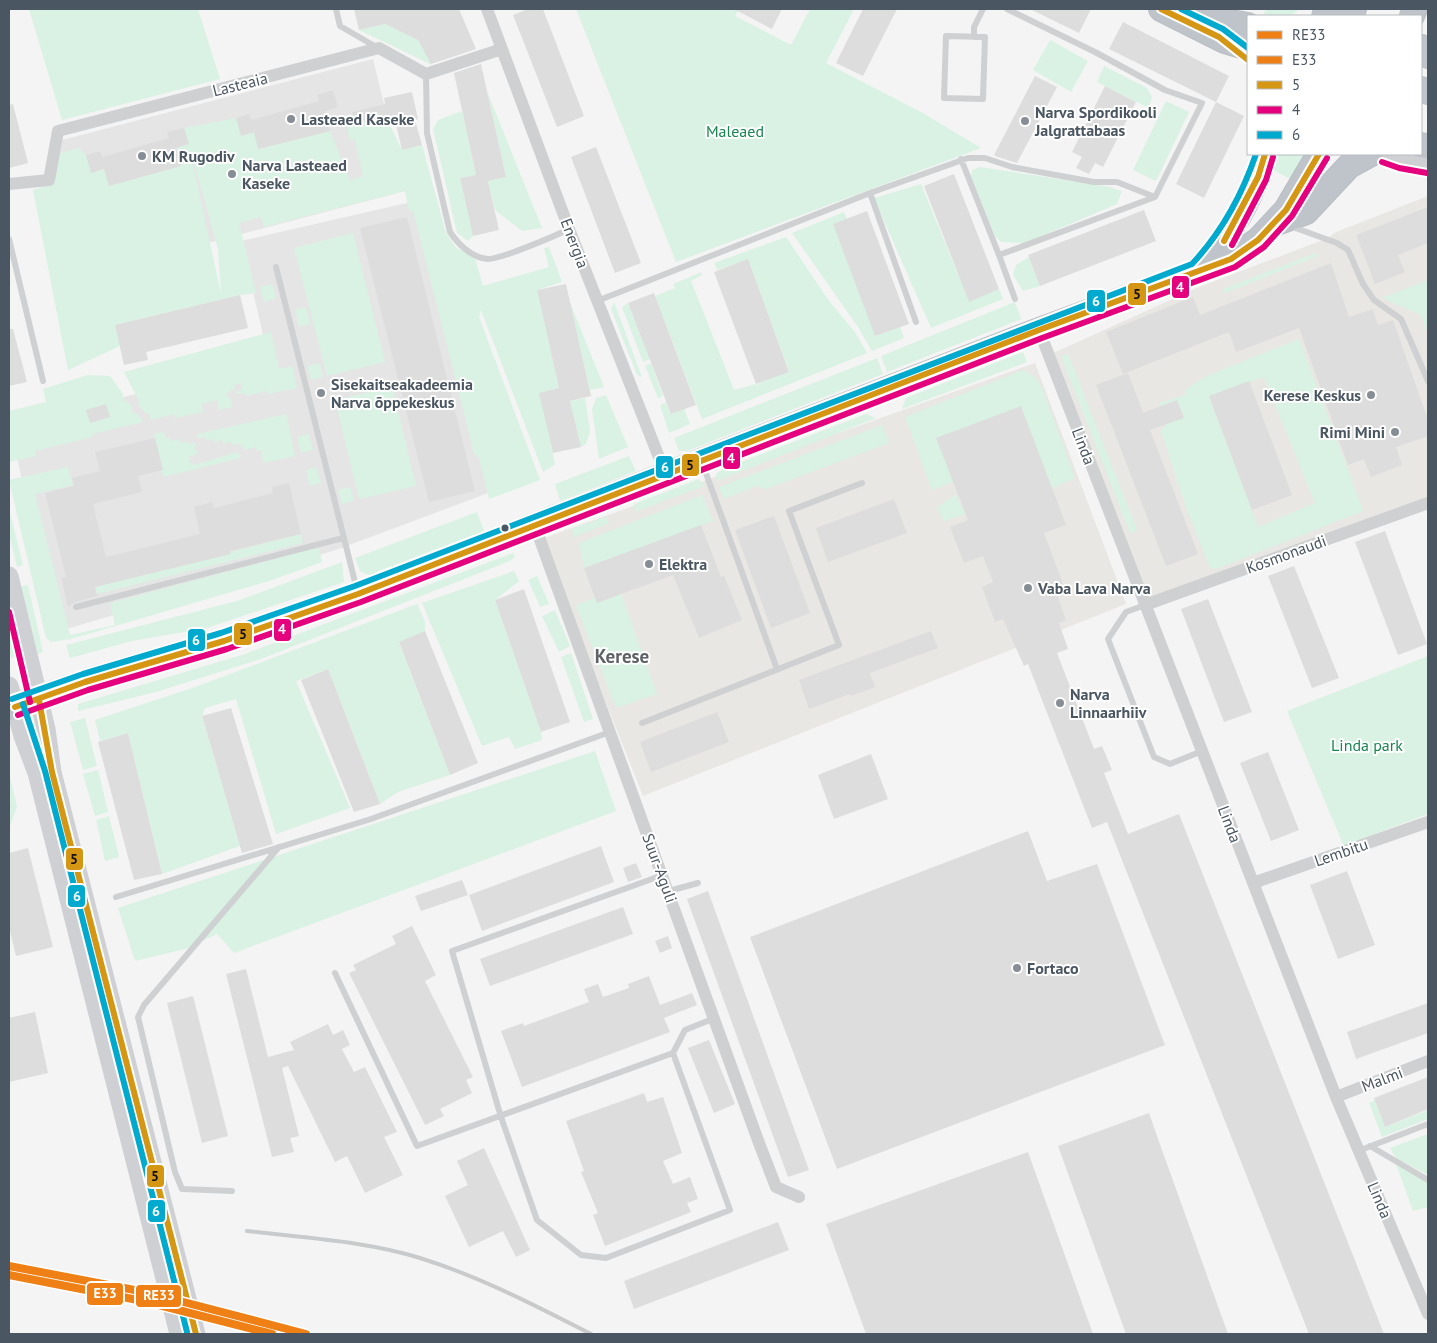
<svg xmlns="http://www.w3.org/2000/svg" width="1437" height="1343" viewBox="0 0 1437 1343" font-family="'PT Sans',sans-serif">
<rect width="100%" height="100%" fill="#f4f4f4"/>
<path fill="#e8e7e3" d="M1428,196V503L1145,605L1049,355L1199,287L1328,238L1336,232Z
M1035,363L1126,604L643,796L541,539Z"/>
<path fill="#e6e5e6" d="M373,59L405,191L82,276L59,156L62,140Z
M433,197L531,477L336,550L56,632L10,426L269,360L241,241Z"/>
<path fill="#d9f2e3" fill-rule="evenodd" d="M29,9H198L220,79L62,120Z
M576,9H739L735,16L791,45L810,9H854L826,63L921,112L981,148L676,262Z
M1266,9H1300L1290,16H1263Z
M385,24L418,40L432,65L359,30Z
M1050,40L1088,61L1071,92L1033,70Z
M1104,66L1147,88L1152,97L1149,108L1097,82Z
M487,91L542,228L522,231L495,210L488,181L506,177Z
M1166,101L1189,112L1156,181L1133,170Z
M462,111L476,175L460,178L473,236L468,241L457,233L433,129L438,120Z
M352,112L356,124L380,118L390,125L402,150L422,145L446,233L456,248L474,255L483,286L549,267L544,248L549,247L562,282L537,290L559,388L540,393L555,464L543,472L481,310L479,317L540,480L489,499L479,458L474,453L413,211H409L405,191L264,227L261,217L239,223L256,293L240,295L115,325L120,346L68,370L33,190L53,184L57,154L78,148L86,155L91,173L104,169L109,186L180,166L176,148L188,144L184,128L236,118L241,136L254,132L259,149L330,131L350,181L363,176L355,140H349L347,120ZM192,156L218,249L221,294L191,156Z
M1272,154H1311L1295,182L1268,167Z
M980,167L1110,187L1122,191L1117,204L1025,243L1001,242L995,236L971,176L972,170Z
M921,184L969,301L999,289L1003,299L931,328L874,198Z
M844,212L847,219L834,224L875,336L900,327L904,338L872,351L858,327L792,233Z
M353,233L385,362L327,376L294,248Z
M786,237L829,301L855,332L867,353L702,419L655,296L675,288L673,284L702,272V275L691,281L734,390L756,384L759,389L757,384L789,371L748,260L717,270L714,263Z
M1316,253L1318,256L1225,293L1223,289Z
M1029,257L1040,286L1023,291L1013,275L1016,265Z
M1428,280V334L1421,315L1382,298Z
M272,284L276,298L264,302L260,287Z
M569,300L604,387L590,390Z
M614,302L642,377L637,375L611,309Z
M1015,302L1021,319L887,372L881,356Z
M628,303L650,359L643,362L622,307Z
M306,307L310,324L299,327L295,310Z
M271,332L279,369L292,366L297,388L268,394L267,391L246,396L245,393L237,394L236,391L242,390L241,383L234,385L235,388L226,394L227,397H230L232,407L219,410L217,400L201,404L203,412L175,418L174,414L151,420L149,413H145L138,404L139,401L124,372Z
M1299,339L1363,511L1216,569L1210,568L1185,504L1161,431L1167,424L1184,417L1177,400L1160,406V403L1185,395L1187,388L1209,375ZM1264,377L1315,503L1258,527L1209,397Z
M1023,352L1027,362L902,409L906,398Z
M1068,354L1137,530L1130,533L1061,356Z
M877,358L883,374L687,451H679L674,438Z
M320,363L323,377L311,380L307,366Z
M651,363L663,396L658,398L645,366Z
M1023,370L1035,377L1042,388L1075,478L1052,488L937,438L953,482L932,490L905,417Z
M88,375L110,376L123,394V401H127L132,407V413H137L143,422L92,434L93,437L35,451L36,456L9,462V411L46,402L43,389Z
M392,387L416,486L359,499L335,400Z
M606,395L628,447L599,459L592,409L596,398Z
M585,398L590,431L586,444L581,447L570,401Z
M666,402L671,414L684,409L690,424L669,433L660,405Z
M286,414L295,456L264,463L261,453L263,450L257,451L256,447L244,450L239,443L232,445L231,442L223,444L222,440L214,442L213,439L206,440L205,437L198,438L197,434Z
M866,414L876,418L717,481L716,474L723,469Z
M882,425L889,443L766,489L756,486L724,499L719,487Z
M164,432L166,438H170L171,441L179,439L180,443L187,441L188,444L196,443V446L194,447L198,454L190,456V463H193L194,465L237,452L241,458L163,477L154,434Z
M309,434L313,450L301,453L297,437Z
M629,456L636,471L560,501L555,484Z
M68,467L73,485L35,494L70,635L115,625L110,603L312,549L319,548L322,562L269,581L71,639L51,642L46,638L9,480Z
M316,467L321,483L310,486L306,470Z
M699,479L704,486L635,512L634,504Z
M350,487L354,501L342,504L338,490Z
M702,495L713,521L584,568L579,543Z
M956,495L965,514L944,521L937,507Z
M9,509L23,565L17,567L9,534Z
M477,512L484,531L369,575L360,571L355,558Z
M606,517L609,523L574,537L571,529Z
M301,534L303,543L97,594L95,587Z
M513,553L515,557L510,561L261,659L156,692L78,711V704L245,654Z
M342,562L344,582L207,628L132,641L70,658L66,645L237,601Z
M514,571L519,581L495,600L541,732L542,740L515,749L509,737L482,746L422,603Z
M537,576L549,604L540,607L528,580Z
M28,585L43,652L38,654L21,586Z
M621,594L657,694L616,708L576,605L595,598L598,603Z
M417,604L425,621V631L399,643L450,775L398,792L380,804L328,669L296,681L350,808L276,834L236,699L205,708L202,717L240,846L162,874L128,733L100,741L95,720L198,686Z
M555,610L570,646L559,652L542,616Z
M9,612L19,655L11,658L9,647Z
M571,653L593,719L584,722L561,657Z
M1428,656V814L1345,845L1343,844L1287,711Z
M85,718L97,766L83,770L70,722Z
M595,751L616,811L234,953L217,934L185,949L135,961L118,908Z
M98,770L108,812L95,816L83,774Z
M9,772L17,807L9,829Z
M109,816L119,857L105,861L96,820Z
M1375,1100L1385,1127L1428,1110V1119L1382,1137L1369,1103Z
M1428,1134V1175L1396,1158L1390,1148Z
M1396,1164L1428,1181V1207L1413,1211Z"/>
<path fill="#ddddde" d="M354,9H459L476,49L431,64L418,40L385,24L359,30Z
M528,9H543L584,116L557,127L513,15Z
M734,9H782L772,29Z
M863,9H897L863,76L836,63Z
M1030,9H1091L1079,33Z
M1123,22L1229,76L1216,102L1109,49Z
M481,64L506,177L488,181L499,230L473,236L460,178L476,175L454,73Z
M1035,76L1057,87L1017,163L998,157L994,155Z
M1105,86L1136,102L1103,167L1095,163L1089,174L1076,168L1082,157L1072,152Z
M333,90L338,107L325,111L330,131L258,149L254,132L241,136L236,118L249,114L251,120L319,101L317,95Z
M412,92L418,119L415,120L422,145L402,150L396,124L390,125L388,116L355,124L352,112L385,104L384,98Z
M1216,102L1244,116L1204,198L1176,184Z
M13,104L28,163L9,168V105Z
M184,128L189,144L176,148L181,166L109,186L104,169L91,173L86,155L100,151L102,157L169,138L167,132Z
M596,147L641,263L615,273L571,157Z
M954,174L999,289L969,302L924,186Z
M1428,207V243L1398,255L1405,272L1375,284L1356,235Z
M1144,210L1156,241L1040,286L1028,255Z
M867,211L909,324L875,336L833,224Z
M407,217L475,491L429,502L360,228Z
M748,259L789,372L756,384L714,272Z
M1331,263L1349,317L1373,309L1378,325L1393,320L1428,420V436L1396,447L1402,465L1371,477L1364,459L1348,465L1299,328L1236,352L1229,332L1123,374L1106,332L1193,297L1200,315Z
M566,284L591,396L570,401L581,447L553,453L539,393L559,388L537,290Z
M654,293L696,405L671,414L628,303Z
M240,295L248,328L146,352L148,360L124,365L115,325Z
M9,329H13L27,382L9,386Z
M1128,373L1143,413L1177,400L1184,418L1150,430L1198,554L1166,566L1096,385Z
M1249,381L1292,495L1252,510L1209,396Z
M106,404L110,417L90,423L86,410Z
M1021,406L1066,525L1044,533L1065,589L1056,592L1066,620L1059,623L1068,649L1057,653L1094,749L1102,746L1112,770L1104,773L1128,834L1179,814L1384,1334H1309L1107,822L1092,828L1028,664L1024,666L1003,619L995,622L982,587L993,582L983,556L964,563L950,527L968,520L936,438Z
M155,438L163,470L138,476L142,492L93,504L106,557L200,534L194,507L212,502L214,508L273,493L272,487L289,483L301,534L230,551L231,554L95,587L97,596L75,602L68,607L61,578L66,577L45,493L74,486L72,478L100,471L95,452Z
M894,499L907,533L828,562L816,528Z
M774,516L810,613L771,628L735,530Z
M701,525L721,577L724,576L742,620L699,638L673,575L597,603L584,568Z
M1385,531L1427,644L1398,655L1355,542Z
M1294,566L1339,678L1312,688L1268,576Z
M524,589L570,722L541,732L495,600Z
M1208,599L1252,712L1224,722L1181,609Z
M425,631L478,763L450,775L399,642Z
M931,631L938,648L870,673L875,687L851,696L850,694L809,709L799,680Z
M328,669L380,804L354,812L301,680Z
M231,708L273,844L242,853L202,716Z
M717,712L729,742L651,772L640,742Z
M128,733L162,874L134,880L98,742Z
M1268,752L1299,830L1271,841L1240,763Z
M871,754L888,799L834,819L818,775Z
M1028,831L1047,881L1097,864L1165,1045L837,1169L750,937Z
M601,846L614,882L482,931L469,895Z
M28,848L53,947L16,956L9,927V853Z
M636,863L642,877L628,882L623,868Z
M1347,871L1375,945L1338,959L1310,885Z
M462,880L468,895L421,911L415,896Z
M708,891L809,1170L788,1177L687,899Z
M623,907L633,934L490,986L480,959Z
M412,926L436,975L425,981L473,1077L466,1080L472,1093L440,1109L444,1116L425,1125L349,973L356,970L353,965L396,944L392,936Z
M668,936L672,948L660,953L655,941Z
M246,969L268,1057L294,1050L290,1042L328,1024L333,1035L343,1030L350,1045L342,1049L354,1072L365,1067L397,1132L384,1137L403,1175L365,1193L347,1156L335,1162L288,1066L282,1068L299,1136L290,1138L294,1152L272,1157L226,974Z
M649,976L660,1005L692,993L697,1005L664,1018L670,1032L522,1087L501,1031L523,1023L524,1026L589,1002L584,989L598,984L603,997L629,988L628,984Z
M193,996L228,1136L202,1143L167,1003Z
M1428,1003V1033L1356,1059L1347,1032Z
M35,1012L48,1073L9,1082V1018Z
M709,1040L735,1104L714,1113L688,1048Z
M1428,1077V1109L1385,1127L1374,1098Z
M644,1093L647,1102L663,1097L682,1153L663,1161L673,1184L690,1177L698,1199L687,1203L691,1212L605,1246L593,1215L598,1213L581,1172L584,1171L566,1121Z
M1149,1113L1157,1136L1228,1334H1126L1058,1146Z
M484,1148L530,1250L516,1257L503,1231L469,1247L445,1196L468,1185L457,1161Z
M1028,1152L1093,1334H866L826,1224Z
M778,1222L789,1250L634,1309L624,1281Z"/>
<g fill="none" stroke-linecap="round" stroke-linejoin="round">
<g stroke="#b9bec3" stroke-width="26">
<path id="highway" d="M1161,9L1225,41L1248,48
M1190,9L1207,18L1248,25
M1324,16L1330,9
M1352,16L1354,9
M1412,16L1415,9
M1421,47L1428,56
M1421,89L1428,92
M1421,145L1428,146
M1274,224L1306,212L1349,166L1371,154
M1198,269C1230,238 1253,196 1265,154
M9,708L85,682L224,641L358,594L1039,330L1231,259L1258,240L1286,210L1319,154"/>
</g>
<path stroke="#ced0d2" stroke-width="6" d="M336,9L340,26L378,48
M946,36L985,37L983,99L944,98Z
M974,37V27L983,9
M426,74L427,133L450,232C458,244 472,258 488,259C501,259 555,236 569,229
M961,159L999,255L1155,197
M870,193L916,322
M1290,226L1337,243L1348,250L1363,284L1374,300L1401,319L1428,381
M9,239L43,381
M999,255L1015,299
M276,267L357,590
M597,301L870,193L968,158H985L1012,167L1094,182H1117L1155,197L1202,103L1165,90L1095,52L1007,9
M703,465L777,669
M1145,605L1126,612L1108,639L1154,757L1170,764L1202,751
M76,607L343,538
M642,723L839,645L789,511L862,483
M663,875L452,951L501,1117L537,1220L581,1255L606,1258L730,1210L673,1053
M669,891L698,883
M116,897L371,819L610,732
M335,973L417,1146L673,1053L685,1030L715,1018
M1370,1146L1428,1180
M1358,1151L1428,1124
M232,1191L182,1189L175,1172L138,1017L144,1005L279,847"/>
<path stroke="#ced0d2" stroke-width="12" d="M487,9L569,229L666,475
M9,184L49,180L58,131L379,48L426,74L502,49
M1039,330L1336,1097L1428,1314
M535,526L759,1143L776,1187L799,1197
M1145,605L1428,503
M1253,883L1428,822
M1336,1097L1428,1061"/>
<path stroke="#ced0d4" stroke-width="19" d="M1385,154L1401,160L1428,164
M9,576L46,729L52,772L196,1334
M9,686L23,736L37,773L179,1334"/>
<use href="#highway" stroke="#bec4c9" stroke-width="24"/>
<path stroke="#c9cacc" stroke-width="4" d="M247,1231C305,1238 365,1241 420,1258C481,1277 536,1306 591,1334"/>
<g stroke="#fff" stroke-width="10">
<path id="bus-1" d="M1161,9L1219,37L1248,60
M1224,241L1258,177L1265,154
M39,700L52,772L196,1334
M15,707L85,682L224,641L358,594L1039,330L1231,259L1258,240L1286,210L1319,154"/>
</g>
<g stroke="#fff" stroke-width="10">
<path id="bus-2" d="M1382,162L1399,168L1427,173
M1232,245L1266,180L1273,157
M9,612L30,702
M18,715L88,690L227,649L361,602L1042,338L1235,267L1264,247L1292,216L1327,158"/>
</g>
<g stroke="#fff" stroke-width="10">
<path id="bus-3" d="M1181,9L1223,29L1248,48
M12,699L83,674L221,633L355,586L1192,264C1222,232 1242,195 1256,154
M23,704L45,771L187,1332"/>
</g>
<use href="#bus-1" stroke="#d49613" stroke-width="6"/>
<use href="#bus-2" stroke="#e5007d" stroke-width="6"/>
<use href="#bus-3" stroke="#00a9ce" stroke-width="6"/>
<g stroke="#fff" stroke-width="11">
<path id="rail-1" d="M9,1266L145,1292L306,1334"/>
</g>
<g stroke="#fff" stroke-width="11">
<path id="rail-2" d="M9,1275L143,1301L272,1334"/>
</g>
<use href="#rail-1" stroke="#ef8016" stroke-width="8"/>
<use href="#rail-2" stroke="#ef8016" stroke-width="8"/>
</g>
<g fill="#868d94" stroke="#fff" stroke-width="2">
<circle cx="291" cy="119" r="5"/>
<circle cx="1025" cy="121" r="5"/>
<circle cx="142" cy="156" r="5"/>
<circle cx="232" cy="174" r="5"/>
<circle cx="321" cy="393" r="5"/>
<circle cx="1371" cy="395" r="5"/>
<circle cx="1395" cy="432" r="5"/>
<circle cx="649" cy="564" r="5"/>
<circle cx="1028" cy="588" r="5"/>
<circle cx="1060" cy="703" r="5"/>
<circle cx="1017" cy="968" r="5"/>
</g>
<circle fill="#4a5661" stroke="#fff" stroke-width="2" cx="505" cy="528" r="4.5"/>
<g text-anchor="middle" dominant-baseline="central" stroke-width="4" stroke-linejoin="round" paint-order="stroke">
<g font-size="16" fill="#4a5661" stroke="#fff">
<text transform="translate(240 84) rotate(-14)">Lasteaia</text>
<text transform="translate(575 243) rotate(69)">Energia</text>
<text transform="translate(1084 446) rotate(69)">Linda</text>
<text transform="translate(1286 554) rotate(-20)">Kosmonaudi</text>
<text transform="translate(1230 824) rotate(69)">Linda</text>
<text transform="translate(1341 852) rotate(-19)">Lembitu</text>
<text transform="translate(660 868) rotate(70)">Suur-Aguli</text>
<text transform="translate(1382 1079) rotate(-21)">Malmi</text>
<text transform="translate(1380 1200) rotate(67)">Linda</text>
</g>
<g font-size="16" font-weight="bold" fill="#4a5661" stroke="#fff" text-anchor="start">
<text x="1035" y="112">Narva Spordikooli<tspan x="1035" dy="18">Jalgrattabaas</tspan></text>
<text x="301" y="119">Lasteaed Kaseke</text>
<text x="152" y="156">KM Rugodiv</text>
<text x="242" y="165">Narva Lasteaed<tspan x="242" dy="18">Kaseke</tspan></text>
<text x="331" y="384">Sisekaitseakadeemia<tspan x="331" dy="18">Narva õppekeskus</tspan></text>
<text x="1361" y="395" text-anchor="end">Kerese Keskus</text>
<text x="1385" y="432" text-anchor="end">Rimi Mini</text>
<text x="659" y="564">Elektra</text>
<text x="1038" y="588">Vaba Lava Narva</text>
<text x="1070" y="694">Narva<tspan x="1070" dy="18">Linnaarhiiv</tspan></text>
<text x="1027" y="968">Fortaco</text>
</g>
<g font-size="16" fill="#17864f" stroke="#fff">
<text x="735" y="131">Maleaed</text>
<text x="1367" y="745">Linda park</text>
</g>
<g font-size="19" font-weight="bold" fill="#5f6368" stroke="#fff">
<text x="622" y="656">Kerese</text>
</g>
</g>
<g stroke="#fff" stroke-width="2">
<rect x="1171" y="275" width="19" height="24" rx="5" fill="#e5007d"/>
<rect x="1127" y="282" width="20" height="24" rx="5" fill="#d49613"/>
<rect x="1086" y="289" width="20" height="24" rx="5" fill="#00a9ce"/>
<rect x="722" y="446" width="19" height="24" rx="5" fill="#e5007d"/>
<rect x="681" y="453" width="19" height="24" rx="5" fill="#d49613"/>
<rect x="655" y="455" width="19" height="24" rx="5" fill="#00a9ce"/>
<rect x="273" y="618" width="19" height="24" rx="5" fill="#e5007d"/>
<rect x="233" y="622" width="20" height="24" rx="5" fill="#d49613"/>
<rect x="187" y="628" width="19" height="24" rx="5" fill="#00a9ce"/>
<rect x="65" y="847" width="19" height="24" rx="5" fill="#d49613"/>
<rect x="67" y="884" width="19" height="24" rx="5" fill="#00a9ce"/>
<rect x="146" y="1164" width="19" height="24" rx="5" fill="#d49613"/>
<rect x="147" y="1199" width="19" height="24" rx="5" fill="#00a9ce"/>
<rect x="86" y="1282" width="38" height="24" rx="5" fill="#ef8016"/>
<rect x="135" y="1284" width="47" height="24" rx="5" fill="#ef8016"/>
</g>
<g font-size="14" text-anchor="middle" font-weight="bold" fill="#fff">
<text x="1180" y="292">4</text>
<text x="1096" y="306">6</text>
<text x="731" y="463">4</text>
<text x="665" y="472">6</text>
<text x="282" y="634">4</text>
<text x="196" y="645">6</text>
<text x="77" y="901">6</text>
<text x="156" y="1216">6</text>
<text x="105" y="1298">E33</text>
<text x="159" y="1300">RE33</text>
</g>
<g font-size="14" text-anchor="middle" font-weight="bold" fill="#111">
<text x="1137" y="299">5</text>
<text x="690" y="470">5</text>
<text x="243" y="639">5</text>
<text x="74" y="864">5</text>
<text x="155" y="1181">5</text>
</g>
<rect width="1437" height="1343" fill="none" stroke="#4a5661" stroke-width="20"/>
<rect x="1247" y="15" width="175" height="140" fill="#ffffff" stroke="#b7bbc0"/>
<rect x="1257" y="31" width="25" height="8" fill="#ef8016" stroke="#b7bbc0"/>
<text x="1292" y="40" font-size="15" fill="#4a5661">RE33</text>
<rect x="1257" y="56" width="25" height="8" fill="#ef8016" stroke="#b7bbc0"/>
<text x="1292" y="65" font-size="15" fill="#4a5661">E33</text>
<rect x="1257" y="81" width="25" height="8" fill="#d49613" stroke="#b7bbc0"/>
<text x="1292" y="90" font-size="15" fill="#4a5661">5</text>
<rect x="1257" y="106" width="25" height="8" fill="#e5007d" stroke="#b7bbc0"/>
<text x="1292" y="115" font-size="15" fill="#4a5661">4</text>
<rect x="1257" y="131" width="25" height="8" fill="#00a9ce" stroke="#b7bbc0"/>
<text x="1292" y="140" font-size="15" fill="#4a5661">6</text>
</svg>
